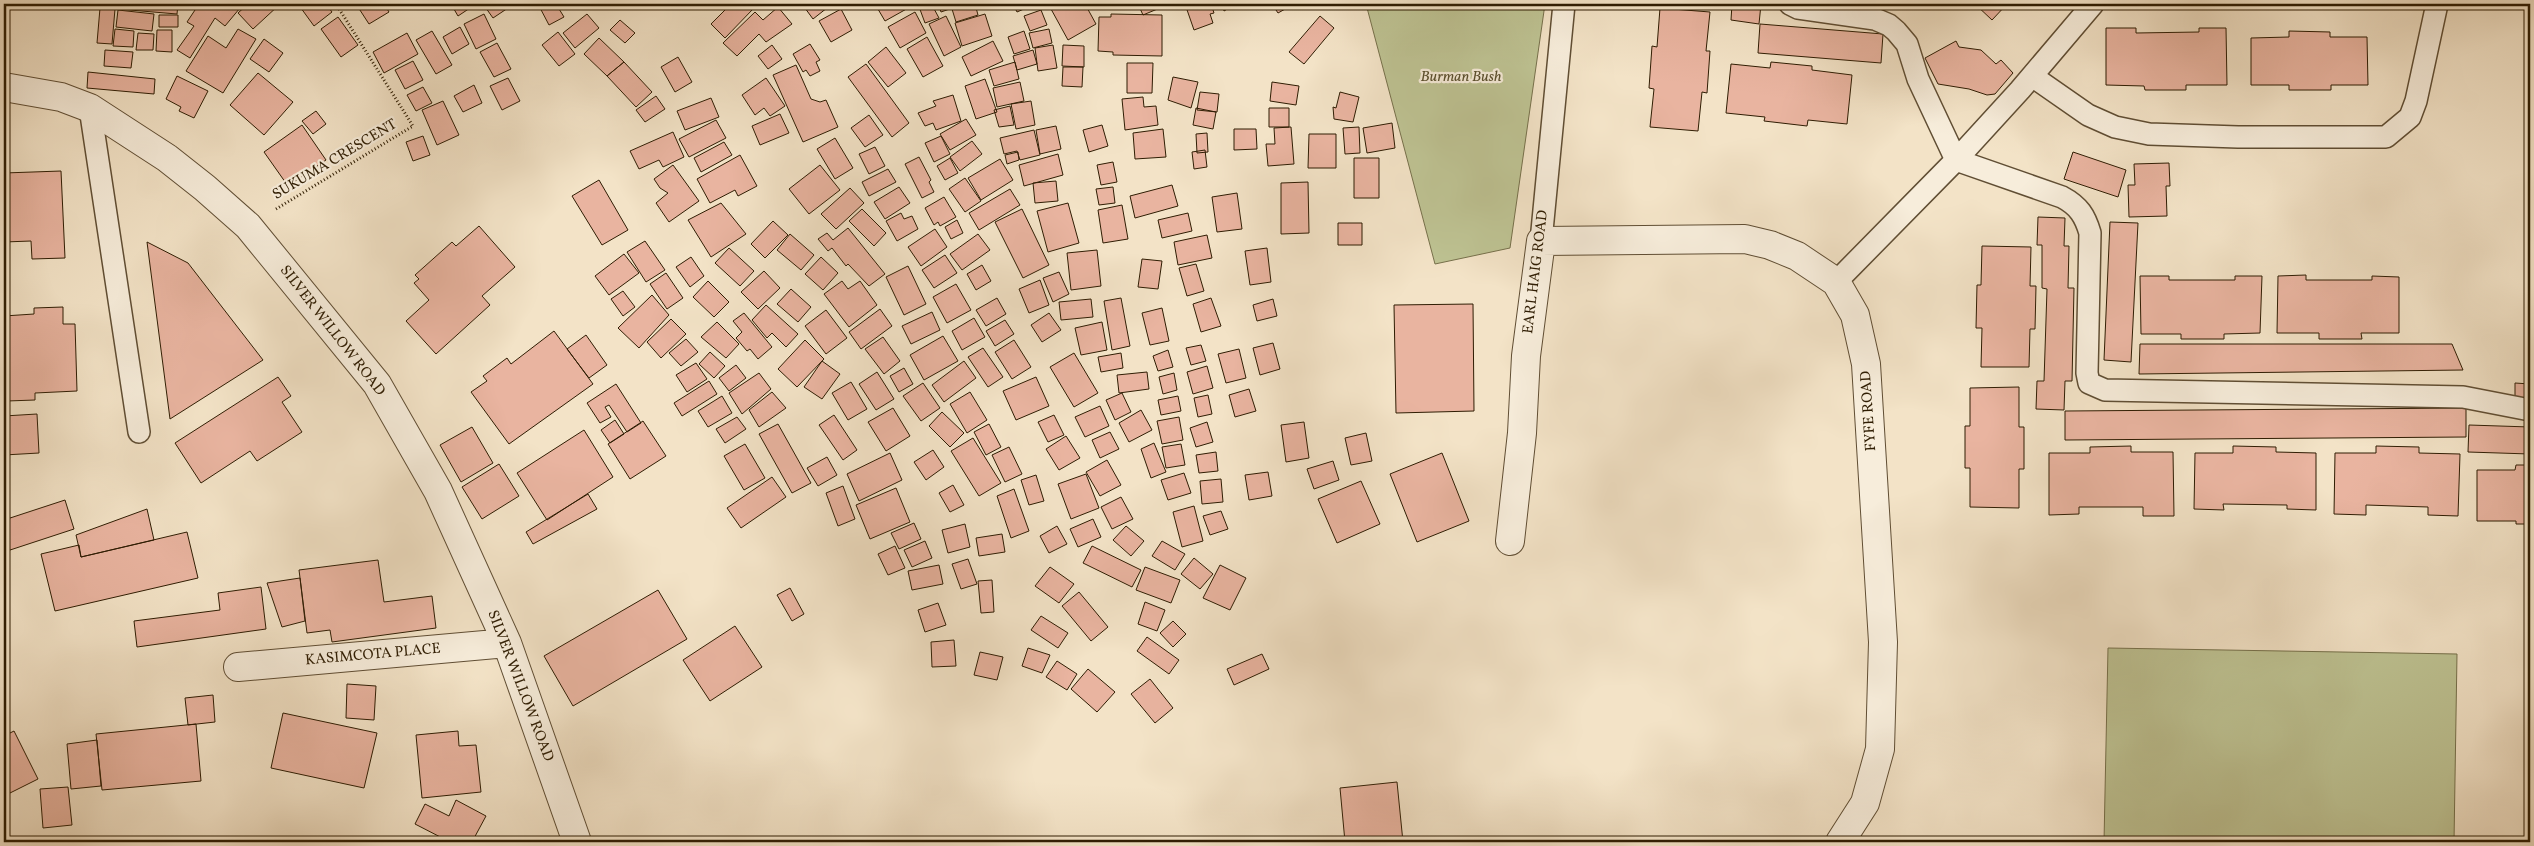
<svg xmlns="http://www.w3.org/2000/svg" width="2534" height="846" viewBox="0 0 2534 846" font-family="Vollkorn,serif">
<rect width="100%" height="100%" fill="#f3e3c7"/>
<filter id="stains"><feTurbulence type="fractalNoise" baseFrequency=".004" numOctaves="4"/><feColorMatrix values="0 0 0 0 .2 0 0 0 0 .09 0 0 0 0 .02 0 0 0 .5 -.17"/></filter>
<radialGradient id="worn" r=".72"><stop offset=".6" stop-color="#630" stop-opacity="0"/><stop offset="1" stop-color="#630" stop-opacity=".3"/></radialGradient>
<path fill="#bec393" stroke="#76704b" d="M1366,4H1545L1510,248L1435,264Z
M2108,648L2457,654L2454,842H2104Z"/>
<path fill="#e9b4a0" stroke="#2f1d03" d="M119,4H178L177,14L118,9Z
M199,4H235L240,8L225,26L215,18L190,58L177,50L194,26L187,22Z
M248,4H278L279,5L253,29L238,13Z
M298,4H326L332,12L314,26Z
M356,4H384L389,12L369,24Z
M451,4H476L458,16Z
M483,4H505L508,8L493,18Z
M538,4H556L564,17L549,25Z
M731,4H748L753,9L725,38L711,24Z
M802,4H832L813,19Z
M875,4H908L910,7L885,21Z
M918,4H938L932,5L939,18L925,23Z
M938,4H960L961,5L941,12Z
M967,4H975L978,15L956,22L952,9Z
M1013,4H1032L1033,5L1017,12Z
M1061,4H1085L1096,24L1068,40L1051,9Z
M1138,4H1166L1167,5L1143,15Z
M1185,4H1211L1214,13L1210,14L1213,23L1194,30Z
M1222,4H1236L1224,11Z
M1272,4H1294L1278,13Z
M1732,4H1761L1759,24L1731,20Z
M1827,4H1923V8Z
M1975,4H2007L1992,20Z
M778,7L792,24L766,42L759,34L737,56L723,43L755,12L763,20Z
M100,8L115,9L112,44L97,43Z
M1660,8L1710,12L1706,51H1710L1707,93L1702,92L1698,131L1650,127L1654,89L1649,88L1652,46L1657,47Z
M841,9L852,30L831,42L819,21Z
M118,10L154,14L152,31L116,27Z
M1041,10L1047,25L1030,31L1024,16Z
M915,12L926,33L900,48L888,27Z
M484,14L496,39L476,49L464,24Z
M587,14L599,28L575,48L563,33Z
M985,14L992,36L962,46L955,23Z
M1111,14L1162,15V56L1113,55V52L1098,51L1099,17H1111Z
M159,15H178V27H159Z
M946,16L961,47L944,56L929,24Z
M1320,16L1334,28L1304,64L1289,52Z
M338,17L358,45L341,57L321,29Z
M620,20L635,33L625,43L610,30Z
M1760,24L1883,34L1881,63L1758,53Z
M460,27L469,44L452,54L443,37Z
M2106,28H2136V33L2199,32V28H2226L2227,85H2186V90H2145L2144,86L2106,85Z
M115,29L134,31L133,47L113,46Z
M238,29L256,39L223,93L186,71L208,36L226,48Z
M1049,29L1052,43L1033,48L1029,33Z
M157,30H172V52L156,51Z
M432,31L452,65L436,74L416,40Z
M1024,31L1030,49L1014,54L1008,37Z
M2289,31L2330,32V37H2367L2368,85H2331V90H2289V85H2251V38L2289,37Z
M558,32L575,54L559,66L542,45Z
M138,33L154,34L153,50H136Z
M407,33L418,54L384,73L373,52Z
M927,37L943,66L923,77L907,49Z
M599,38L624,62L607,76L584,54Z
M264,39L283,53L269,72L250,59Z
M993,41L1003,61L971,76L962,57Z
M1956,41L1959,47L1981,50L1996,64L2001,60L2013,73L1995,94L1987,95L1969,89L1938,84L1925,58Z
M497,43L511,69L494,77L480,52Z
M810,44L820,60L816,62L820,71L810,76L806,70L803,72L793,54Z
M772,45L782,59L768,69L758,56Z
M1053,45L1057,68L1038,71L1035,48Z
M1063,45L1084,46V67L1062,66Z
M886,47L906,73L888,87L868,62Z
M105,50L133,52L131,68L104,66Z
M1033,50L1037,64L1017,70L1013,56Z
M678,57L692,82L675,92L661,67Z
M413,61L423,80L405,89L395,70Z
M624,62L652,92L636,107L607,76Z
M1015,62L1019,79L994,86L989,70Z
M1771,62L1812,66V70L1852,75L1847,124L1808,120L1807,126L1764,121L1765,117L1726,113L1731,64L1770,68Z
M1127,63H1153L1152,93H1127Z
M866,64L909,123L892,137L848,77Z
M796,65L811,99L820,102L826,100L838,127L803,142L773,75Z
M1063,67H1083L1082,87L1062,86Z
M88,72L155,79L154,94L87,88Z
M258,73L293,102L264,135L230,105Z
M177,76L208,91L194,118L179,111L181,107L166,99Z
M1173,77L1198,82L1191,108L1168,100Z
M508,78L520,101L502,110L490,86Z
M766,78L785,106L770,116L764,108L755,115L742,95Z
M985,79L997,112L976,119L965,86Z
M1020,82L1024,101L997,107L993,88Z
M1272,82L1299,86L1296,105L1270,101Z
M474,85L482,103L463,112L454,96Z
M423,87L432,103L416,111L407,95Z
M1200,92L1219,94L1217,112L1197,110Z
M1340,92L1359,97L1353,122L1334,119L1333,107L1336,108Z
M953,95L961,121L936,130L933,123L925,126L918,113L936,106L933,101Z
M656,96L665,109L645,122L636,110Z
M1143,97L1144,107L1156,106L1158,125L1125,130L1122,99Z
M711,98L719,117L685,130L677,111Z
M443,101L459,135L437,145L422,110Z
M1031,101L1035,125L1016,129L1011,104Z
M1010,106L1014,125L999,127L994,110Z
M1196,108L1216,112L1213,129L1193,125Z
M1269,108H1289V127H1269Z
M316,111L326,124L313,134L302,121Z
M780,114L789,133L760,145L752,126Z
M869,115L883,135L865,147L851,128Z
M966,119L976,135L950,150L940,134Z
M716,120L726,138L689,157L679,139Z
M1392,123L1395,148L1367,153L1363,128Z
M302,125L326,160L288,186L264,152Z
M1102,125L1108,146L1089,152L1083,130Z
M1056,126L1061,149L1040,154L1036,130Z
M1291,127L1294,164L1268,166L1266,144H1275L1274,128Z
M1359,127L1360,153L1345,154L1343,128Z
M1163,129L1166,157L1135,159L1133,133Z
M1234,129H1256L1257,149L1234,150Z
M1034,130L1040,155L1020,160L1017,151L1004,154L1000,138Z
M673,132L684,157L663,167L659,160L639,169L630,151Z
M1207,133L1208,152L1197,153L1196,134Z
M1309,134H1336V168H1308Z
M423,136L430,155L413,161L406,142Z
M941,136L950,154L934,162L925,143Z
M835,138L853,168L835,179L817,149Z
M972,141L982,154L960,171L950,157Z
M724,142L732,155L701,172L694,158Z
M875,147L885,166L869,174L859,154Z
M1205,150L1207,167L1194,169L1192,152Z
M1018,152L1019,160L1007,164L1005,155Z
M2073,152L2126,170L2118,197L2064,179Z
M1058,154L1063,175L1024,186L1019,165Z
M740,155L757,186L738,196L735,190L710,203L697,179Z
M919,157L931,180L929,182L934,192L922,198L905,164Z
M950,158L958,173L945,180L937,166Z
M1354,158H1379V198H1354Z
M1000,159L1013,180L981,200L968,178Z
M1113,162L1117,182L1101,185L1097,165Z
M2169,163L2170,186H2166L2167,216L2129,217L2128,185H2135L2134,164Z
M673,165L699,201L669,222L656,203L668,193L660,188L654,179Z
M820,165L840,190L809,214L789,189Z
M888,169L896,182L869,196L862,182Z
M61,171L65,258L32,259L31,241L4,242V173Z
M965,178L981,201L965,212L949,189Z
M599,180L628,230L602,245L572,196Z
M1056,181L1058,201L1035,203L1033,183Z
M1308,182L1309,233L1281,234V183Z
M1172,185L1178,206L1135,218L1130,196Z
M899,187L910,203L885,219L874,202Z
M1113,187L1115,203L1099,205L1096,189Z
M850,188L864,203L836,229L821,214Z
M1010,189L1020,205L979,230L969,213Z
M1237,193L1242,229L1217,232L1212,197Z
M944,197L956,217L940,226L938,222L934,225L925,208Z
M721,203L746,234L711,257L688,220Z
M1068,203L1079,243L1048,252L1037,211Z
M1122,205L1128,239L1103,243L1098,210Z
M862,209L886,233L874,246L849,221Z
M1022,209L1049,265L1023,278L995,222Z
M901,213L904,219L912,216L918,229L897,241L886,221Z
M1188,213L1192,231L1162,238L1158,220Z
M2038,217L2065,218L2064,246H2069L2068,288H2074L2072,381H2065L2064,410L2036,409L2037,381H2044L2047,289L2042,288V245H2037Z
M957,220L963,233L951,239L945,227Z
M773,221L788,235L765,258L751,244Z
M2110,222L2138,223L2131,362L2104,360Z
M1338,223H1362V245H1338Z
M479,226L515,267L482,296L490,305L436,354L406,321L429,300L414,283L419,279L415,275L452,242L456,246Z
M848,228L885,274L869,286L848,264L846,266L832,248L828,251L818,239L827,233L833,240Z
M935,229L947,247L921,266L908,247Z
M790,234L814,255L801,270L777,250Z
M978,234L990,250L962,270L950,254Z
M1207,235L1212,258L1178,265L1174,242Z
M645,241L665,270L646,282L627,252Z
M147,242L188,263L263,360L170,419Z
M1982,246L2031,247L2030,286H2036L2035,329H2030L2029,367H1981L1982,328H1976L1977,285H1981Z
M729,248L754,271L740,286L715,263Z
M1267,248L1271,282L1250,285L1245,251Z
M1097,250L1101,286L1071,290L1067,253Z
M624,254L639,273L609,295L595,276Z
M945,255L957,273L934,288L922,270Z
M691,257L704,276L690,287L676,267Z
M821,257L838,273L823,290L805,274Z
M1142,259L1162,261L1158,289L1138,287Z
M1196,264L1204,291L1187,296L1179,268Z
M982,265L991,281L976,290L967,274Z
M908,266L926,304L904,315L886,277Z
M764,271L780,288L758,309L741,292Z
M1059,272L1069,294L1053,302L1043,278Z
M666,273L683,298L667,309L650,284Z
M2306,275V280H2372V276L2399,277V333H2361L2362,339H2319V333H2277L2278,276Z
M2140,276H2169V280H2235V276H2262L2260,333L2224,334V339H2181V334H2141Z
M1040,280L1049,305L1029,313L1019,289Z
M708,281L729,302L714,317L693,297Z
M842,281L848,289L860,281L877,305L849,327L824,294Z
M956,284L971,310L947,323L933,297Z
M791,289L811,307L798,322L777,304Z
M623,291L635,307L623,316L611,299Z
M652,295L669,315L639,348L618,328Z
M997,298L1006,314L986,326L976,310Z
M1121,298L1130,346L1112,350L1104,301Z
M1211,298L1221,326L1201,332L1193,304Z
M1091,299L1093,317L1061,320L1059,302Z
M1273,299L1277,316L1257,321L1253,305Z
M1473,304L1474,411L1396,413L1394,305Z
M766,305L798,334L786,347L772,333L767,338L752,320Z
M63,307V324H75L77,391L35,393V400L7,401L4,316L34,314V308Z
M1162,308L1169,341L1150,345L1142,313Z
M880,309L892,326L861,349L849,332Z
M826,310L847,338L826,354L805,326Z
M932,312L940,330L911,344L902,326Z
M744,313L772,347L758,359L750,349L747,351L736,338L742,332L733,321Z
M1049,313L1061,330L1042,342L1031,325Z
M974,318L985,337L962,350L952,331Z
M671,319L686,334L661,358L647,342Z
M1005,320L1014,334L995,346L986,331Z
M717,322L739,344L726,358L701,337Z
M1102,322L1107,350L1081,355L1075,328Z
M554,331L593,384L509,444L471,392L487,381L483,376L507,358L511,364Z
M586,335L607,365L589,378L567,349Z
M943,336L958,361L924,380L910,355Z
M883,337L900,361L884,374L865,349Z
M686,339L698,352L681,366L669,353Z
M805,340L824,359L797,387L778,369Z
M1014,340L1031,367L1012,379L995,352Z
M1273,343L1280,369L1260,375L1253,348Z
M2140,344H2452L2463,370L2139,374Z
M1201,345L1206,361L1191,365L1186,348Z
M983,348L1003,377L988,387L968,357Z
M1239,349L1246,378L1226,383L1218,354Z
M1168,350L1173,367L1158,371L1153,356Z
M710,352L725,366L714,378L699,364Z
M1074,353L1098,393L1074,407L1050,367Z
M1121,353L1123,368L1101,372L1098,357Z
M822,361L840,374L822,399L804,387Z
M964,361L976,378L944,402L932,385Z
M696,363L707,379L687,392L676,375Z
M736,365L746,378L729,391L719,378Z
M1207,366L1213,388L1193,394L1187,372Z
M904,368L913,384L899,392L890,376Z
M877,372L894,399L876,410L859,384Z
M1147,372L1149,389L1119,393L1117,375Z
M759,373L771,389L742,414L729,393Z
M1174,373L1177,390L1163,394L1159,377Z
M278,377L291,396L282,402L302,432L257,461L250,451L201,483L175,443Z
M1036,377L1049,406L1016,420L1003,391Z
M709,381L717,394L682,416L674,403Z
M851,382L867,409L848,420L832,393Z
M923,383L940,408L921,421L903,396Z
M2515,383L2530,384V401L2515,400Z
M616,384L641,423L627,432L609,405L605,407L611,417L600,423L587,403Z
M2019,387V427H2024V469H2019V508L1970,507V468H1965V426H1970V388Z
M1249,389L1256,411L1235,417L1229,395Z
M772,392L786,408L759,427L749,410Z
M970,392L987,420L967,433L950,404Z
M1122,393L1131,412L1115,420L1106,400Z
M1208,395L1212,414L1198,417L1194,398Z
M722,396L732,413L708,427L698,411Z
M1178,396L1181,411L1161,415L1158,400Z
M1100,406L1109,426L1085,437L1075,417Z
M893,408L910,436L886,451L868,422Z
M2466,408V437L2065,440V411Z
M1141,410L1152,430L1129,442L1119,423Z
M942,412L964,433L950,447L929,426Z
M37,414L39,453L4,455V416Z
M834,415L857,450L843,460L819,425Z
M1054,415L1064,435L1048,442L1038,422Z
M737,417L746,429L725,443L716,429Z
M1179,417L1183,440L1162,444L1157,421Z
M615,420L624,434L610,443L601,430Z
M643,421L666,456L630,479L608,444Z
M1207,422L1213,442L1196,447L1190,428Z
M1304,422L1309,458L1286,462L1281,425Z
M778,424L811,483L792,493L759,434Z
M989,424L1001,447L986,455L974,432Z
M2469,425L2530,427V454L2468,452Z
M472,427L493,463L461,482L440,445Z
M584,430L613,477L547,520L517,473Z
M1110,432L1119,449L1100,458L1092,440Z
M1366,433L1372,461L1351,465L1345,438Z
M1066,436L1080,458L1059,470L1046,449Z
M973,438L1001,483L979,496L951,451Z
M1154,443L1166,472L1151,478L1141,449Z
M745,444L765,478L744,490L724,456Z
M1181,444L1185,465L1166,468L1162,447Z
M2131,446V452H2173L2174,516H2143V507H2079V514L2049,515V453H2090V447Z
M2233,446L2276,447V452L2316,453V510L2287,509V505L2223,504L2224,510L2194,509L2195,453H2233Z
M2376,446L2419,447V453L2460,454L2458,516L2428,515V507L2366,505V515L2334,514L2335,453H2376Z
M1009,447L1022,474L1005,482L992,455Z
M933,450L944,467L926,480L914,462Z
M1216,452L1218,471L1199,473L1196,455Z
M890,453L902,480L859,501L847,474Z
M1442,453L1469,521L1417,542L1390,474Z
M827,457L837,475L818,486L807,468Z
M1107,460L1121,485L1100,496L1086,472Z
M1333,461L1339,480L1314,489L1307,469Z
M499,464L519,496L482,519L462,487Z
M2516,465H2530V524H2516V521H2477V470H2515Z
M1268,472L1272,496L1249,500L1245,475Z
M1184,473L1191,493L1168,500L1161,480Z
M1086,474L1099,508L1071,519L1058,484Z
M1036,475L1044,501L1029,505L1021,480Z
M772,477L786,497L741,528L727,508Z
M1221,479L1223,502L1202,504L1200,481Z
M1361,481L1380,524L1337,543L1318,499Z
M953,485L964,505L950,512L939,493Z
M843,486L855,519L838,526L826,493Z
M896,488L910,522L870,539L856,505Z
M1014,489L1029,531L1011,538L997,496Z
M588,494L597,509L533,544L526,532Z
M1121,497L1133,519L1112,529L1101,507Z
M65,500L74,529L4,552V520Z
M1194,506L1203,541L1182,547L1173,512Z
M147,509L154,540L81,557L76,535Z
M1221,511L1228,529L1210,535L1203,516Z
M1093,519L1101,537L1078,547L1070,529Z
M914,523L921,539L899,549L891,533Z
M965,524L970,547L948,553L942,530Z
M1057,526L1067,544L1049,553L1040,536Z
M1126,526L1144,541L1131,556L1113,540Z
M187,532L198,578L55,611L41,554L79,545L81,557Z
M1002,534L1005,552L979,556L976,538Z
M925,541L932,558L912,567L904,550Z
M1162,541L1185,554L1175,570L1152,556Z
M895,546L905,568L888,575L878,554Z
M1092,546L1141,570L1132,587L1083,563Z
M1194,558L1213,574L1200,589L1181,574Z
M968,559L977,584L961,589L952,564Z
M378,560L384,602L432,596L436,628L332,642L330,630L307,633L299,570Z
M939,565L943,584L912,590L908,571Z
M1220,565L1246,578L1230,610L1203,598Z
M1050,567L1074,584L1059,603L1035,586Z
M1145,567L1180,580L1171,603L1136,590Z
M300,578L305,621L282,627L267,583Z
M992,580L994,612L981,613L978,581Z
M261,587L266,629L137,647L134,621L220,610L218,593Z
M790,588L804,614L792,621L777,595Z
M658,590L687,639L573,706L544,656Z
M1079,592L1108,627L1091,641L1062,606Z
M1145,602L1165,610L1157,631L1138,624Z
M938,603L946,625L925,632L918,610Z
M1041,616L1068,633L1058,648L1031,630Z
M1173,621L1186,634L1173,647L1160,633Z
M735,626L762,667L710,701L683,660Z
M1147,637L1179,660L1169,674L1137,651Z
M954,640L956,666L932,667L931,642Z
M1028,648L1050,655L1042,673L1022,666Z
M980,652L1003,657L997,680L974,675Z
M1262,654L1269,669L1234,685L1227,669Z
M1057,661L1077,674L1067,690L1046,677Z
M1088,669L1115,692L1097,712L1071,689Z
M1150,679L1173,708L1155,723L1131,694Z
M347,684L376,686L374,720L346,718Z
M213,695L215,722L188,725L185,698Z
M283,713L377,733L364,788L271,768Z
M196,724L201,781L102,790L96,734Z
M14,731L38,779L4,796V736Z
M458,731L459,746L476,745L481,792L422,798L416,735Z
M97,740L101,786L71,789L67,744Z
M1397,782L1403,842H1345L1340,788Z
M68,787L72,825L43,828L40,789Z
M456,800L486,816L472,842H450L415,824L425,804L449,816Z"/>
<g fill="none" stroke-linecap="round" stroke-linejoin="round">
<g stroke="#604e34" stroke-width="24">
<path id="service" d="M1790,4L1798,8L1875,19L1889,25L1896,31L1907,44L1918,79L1956,160L2020,90L2093,4
M2032,76L2088,115L2115,127L2149,134L2238,137H2386L2410,117L2416,101L2437,4
M90,108L139,432
M1541,241L1564,4
M1836,282L1956,160L2062,197C2079,206 2085,216 2090,233L2087,373L2089,383L2105,390L2463,397L2530,410"/>
</g>
<g stroke="#604e34" stroke-width="30">
<path id="minor" d="M4,87L61,97L90,108L167,158L205,188L248,226L377,384L438,491L507,643L577,842
M1510,541L1522,433L1526,356L1541,241L1745,239L1770,245L1797,256L1836,282L1855,315L1866,364L1883,642L1880,749L1865,803L1840,842
M238,667L507,643"/>
</g>
<path stroke="#2f1d03" stroke-width="3" stroke-dasharray="1 2.5" stroke-linecap="butt" d="M276,209L413,126L336,4"/>
<use href="#service" stroke="#f7eddb" stroke-width="21"/>
<use href="#minor" stroke="#f7eddb" stroke-width="28"/>
</g>
<g text-anchor="middle" dominant-baseline="central" stroke-width="4.5" stroke-linejoin="round" paint-order="stroke">
<g font-size="15" font-style="italic" fill="#5a4f2e" stroke="#f7eddb">
<text x="1461" y="77">Burman Bush</text>
</g>
<g font-size="15" fill="#2f1d03" stroke="#f7eddb">
<text transform="translate(335 160) rotate(-31)">SUKUMA CRESCENT</text>
<text transform="translate(1536 272) rotate(-83)">EARL HAIG ROAD</text>
<text transform="translate(332 331) rotate(52)">SILVER WILLOW ROAD</text>
<text transform="translate(1869 411) rotate(-94)">FYFE ROAD</text>
<text transform="translate(373 655) rotate(-5)">KASIMCOTA PLACE</text>
<text transform="translate(520 686) rotate(69)">SILVER WILLOW ROAD</text>
</g>
</g>
<rect width="2534" height="846" fill="none" stroke="#f3e3c7" stroke-width="20"/>
<rect x="5" y="5" width="2524" height="836" fill="none" stroke="#2f1d03" stroke-width="2.5"/>
<rect x="10" y="10" width="2514" height="826" fill="none" stroke="#2f1d03"/>
<rect width="100%" height="100%" filter="url(#stains)"/>
<rect width="100%" height="100%" fill="url(#worn)"/>
</svg>
